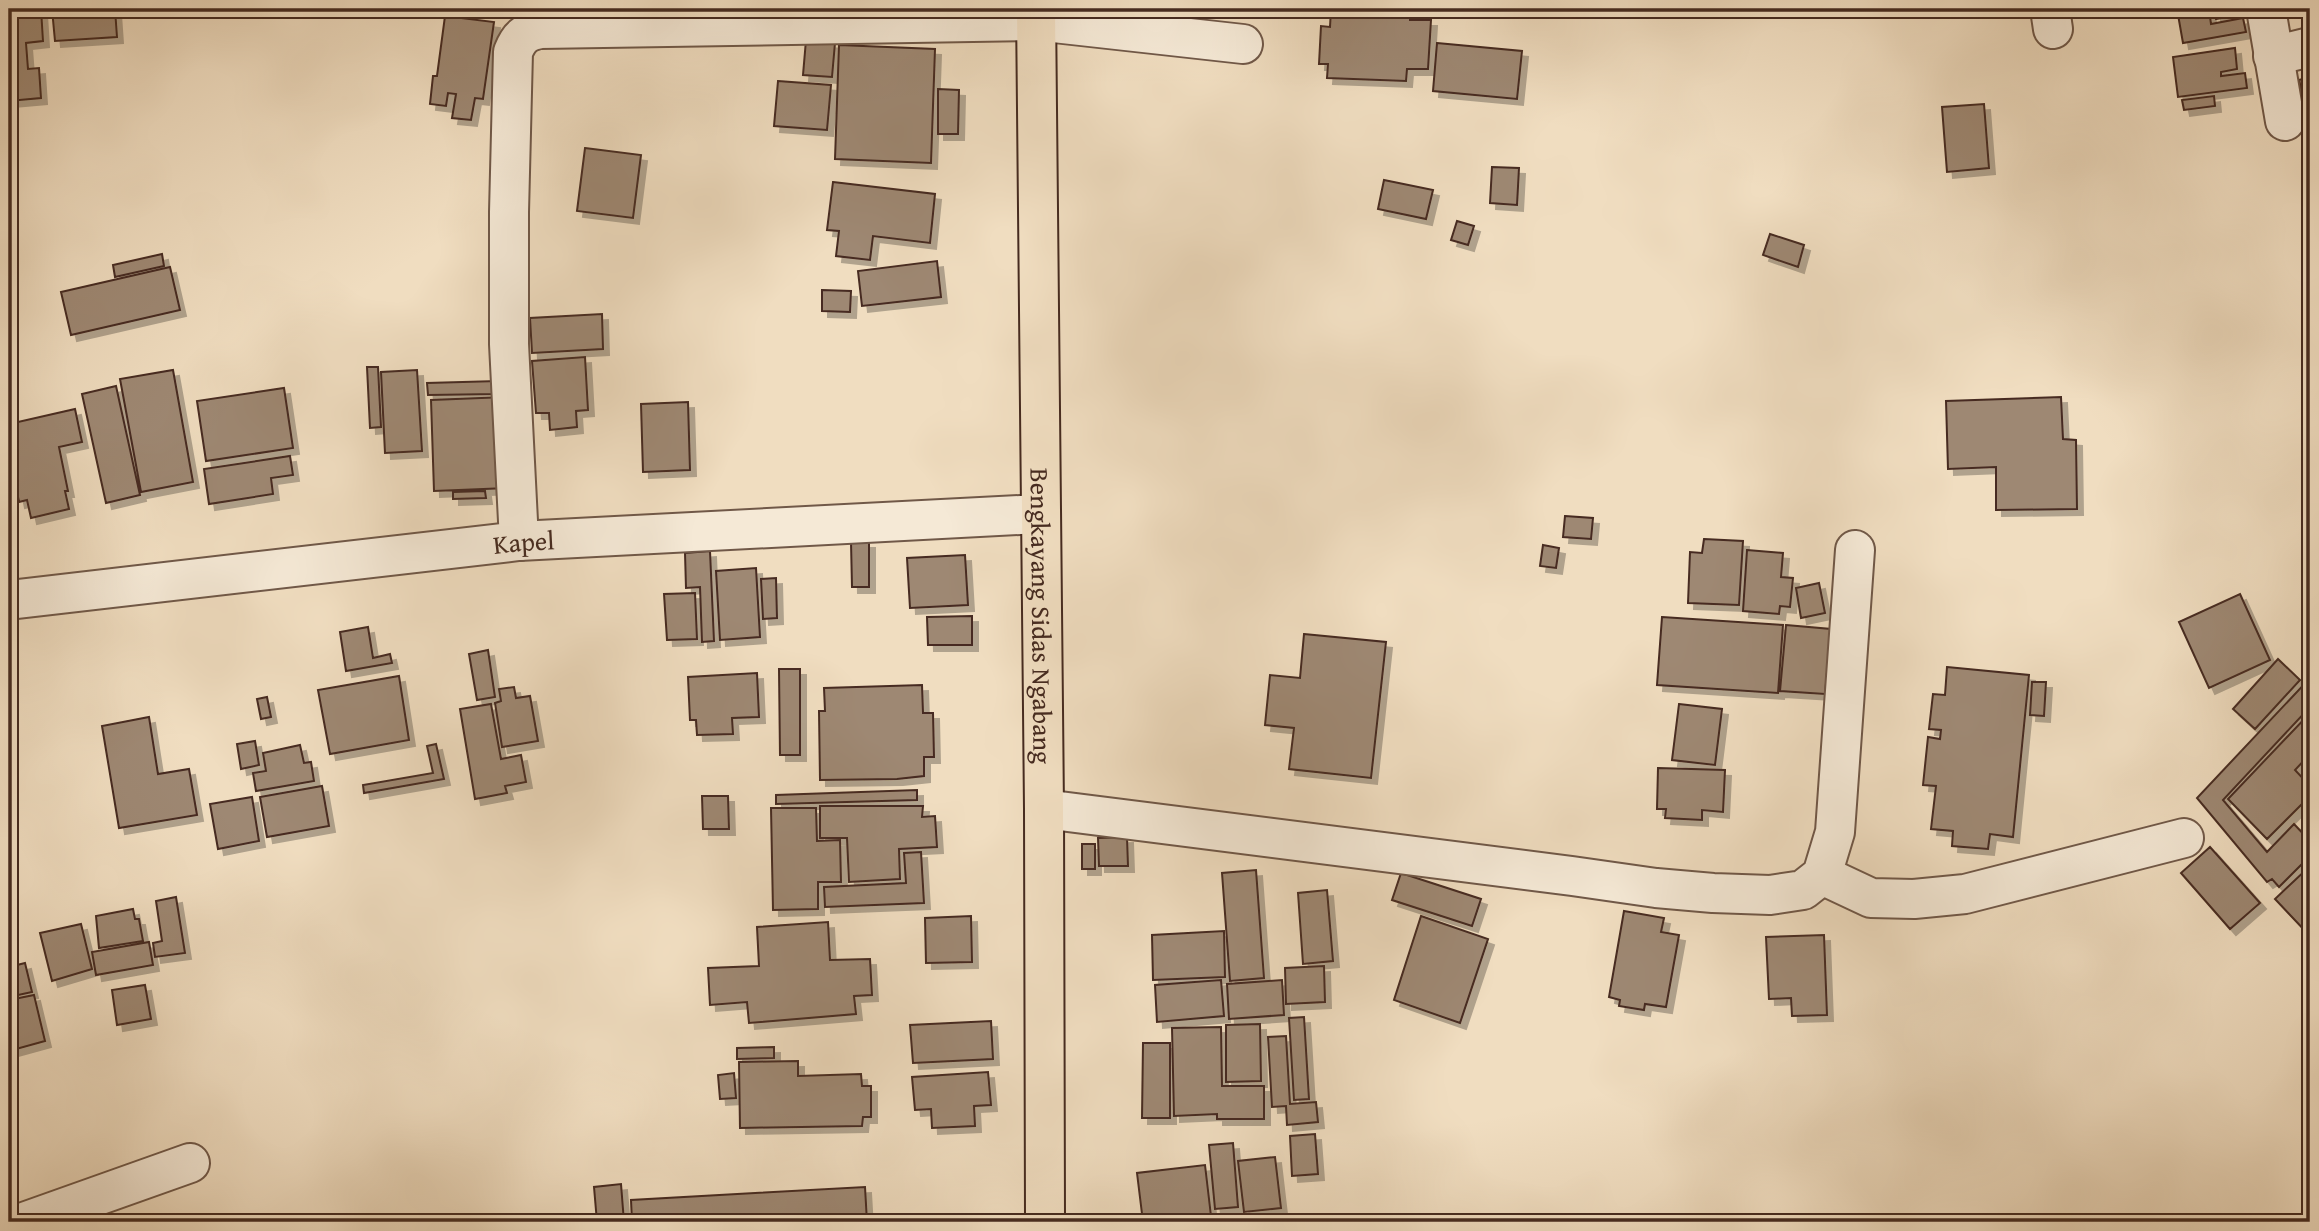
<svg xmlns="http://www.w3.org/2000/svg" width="2319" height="1231" viewBox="0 0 2319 1231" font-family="'Gentium Book Plus',serif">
<defs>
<filter id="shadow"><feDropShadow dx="6" dy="6" stdDeviation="0" flood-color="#0004"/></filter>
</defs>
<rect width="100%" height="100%" fill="#f0ddc0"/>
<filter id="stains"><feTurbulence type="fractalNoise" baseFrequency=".00286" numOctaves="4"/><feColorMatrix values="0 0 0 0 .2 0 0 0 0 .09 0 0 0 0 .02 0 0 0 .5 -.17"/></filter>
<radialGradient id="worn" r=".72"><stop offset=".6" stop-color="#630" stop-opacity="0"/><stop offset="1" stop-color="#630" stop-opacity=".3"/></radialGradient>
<path fill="#9e8873" stroke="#462b20" stroke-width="2" filter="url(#shadow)" d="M9,9H41L43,41L26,43L28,69L39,68L41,98L9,101Z
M52,9H115L117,37L55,41Z
M1331,9H1410V20H1431L1428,69H1407L1406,81L1327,78L1328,64H1319L1321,26L1330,27Z
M2177,9H2209L2211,24L2243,18L2246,32L2183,43Z
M2214,9H2231L2232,16L2216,19Z
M445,16L494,22L483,99L475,98L471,120L452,118L456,94L448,93L446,106L430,104L433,76H437Z
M806,40L835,43L832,77L803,75Z
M1437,43L1522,51L1517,99L1433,91Z
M839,45L935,49L931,163L835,159Z
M2235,48L2237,69L2221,72V76L2245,73L2247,88L2178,97L2173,57Z
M2310,77V127L2299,80Z
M778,81L831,85L827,130L774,126Z
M938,89L959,90L958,134H938Z
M2214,96L2215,106L2184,110L2182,100Z
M1984,104L1989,168L1947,172L1942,107Z
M585,148L641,155L633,218L577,211Z
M1492,167L1519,168L1517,205L1490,203Z
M1384,180L1433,190L1426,219L1378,209Z
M833,182L935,194L930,243L873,236L870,260L836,256L839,231L827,230Z
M1457,221L1474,226L1468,245L1451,240Z
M1770,234L1804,245L1798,267L1763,255Z
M162,254L164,266L115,277L113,265Z
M937,261L941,297L862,306L858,271Z
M170,267L180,310L71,335L61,292Z
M822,290L851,291L850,312L822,311Z
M602,314L603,349L532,353L530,318Z
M585,357L588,410L576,411L577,427L550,430L549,413H536L532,361Z
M367,367H378L381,427L370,428Z
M173,370L193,482L141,492L120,379Z
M417,370L422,451L385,453L381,372Z
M498,381V394L428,395L427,383Z
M116,386L140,495L106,503L82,394Z
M284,388L293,448L206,461L197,401Z
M506,397L508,488L434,491L431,400Z
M2061,397L2063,439L2076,440L2077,509L1996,510V467L1948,469L1946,401Z
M688,402L690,470L643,472L641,404Z
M75,409L82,442L59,447L68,491H65L69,509L31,518L27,500L19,502L9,453V424Z
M290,456L293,475L271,478L273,494L209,504L204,469Z
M485,491L486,498L453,499V492Z
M1565,516L1593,518L1591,539L1563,537Z
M1704,539L1743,541L1739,605L1688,603L1690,552L1702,553Z
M851,542H869V587H852Z
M1543,545L1559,548L1556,568L1540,566Z
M1747,550L1783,553L1781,577L1793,578L1790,607L1780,606L1779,614L1743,611Z
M710,551L714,641L702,642L700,587L686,588L685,553Z
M965,555L968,605L910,608L907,558Z
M756,568L760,637L720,640L716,571Z
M776,578L777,618L763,619L761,579Z
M1819,583L1825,613L1801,618L1796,588Z
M695,593L697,639L667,640L664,594Z
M2240,594L2270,660L2209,688L2179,622Z
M972,616V645H928L927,617Z
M1662,617L1783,625L1778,693L1657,685Z
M1786,625L1831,629L1825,694L1780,691Z
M368,627L373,658L390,654L392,663L346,671L340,632Z
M1304,634L1386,642L1371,778L1289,769L1294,728L1265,725L1270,675L1300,678Z
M488,650L495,697L477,700L469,654Z
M2278,659L2300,680L2255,729L2233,709Z
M1947,667L2029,675L2013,837L1990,834L1988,849L1952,846L1953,831L1931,829L1936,786L1923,785L1928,737L1940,739L1941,730L1929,729L1933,694L1945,695Z
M779,669H800V755H780Z
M757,673L759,717L732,718L733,734L697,735L696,720H690L688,677Z
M399,676L409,740L330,754L318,690Z
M2310,678V707L2223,800L2267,852L2294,824L2310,841L2307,846L2310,849V856L2279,887L2272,879L2267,882L2197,798Z
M2032,682H2046L2044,716L2030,715Z
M922,685L923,713H933L934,757H924V776L897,779L820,780L819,711H825L824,688Z
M514,687L516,698L530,696L538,741L502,747L495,703L501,701L499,689Z
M267,697L271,717L261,719L257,699Z
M491,704L501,759L521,755L526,782L505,786L507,793L475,799L460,709Z
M1679,704L1722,709L1715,765L1672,760Z
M2310,713V754L2295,770L2310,786V796L2267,839L2228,799Z
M149,717L158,774L189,769L197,815L119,828L102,726Z
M255,741L259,765L241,769L237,744Z
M436,744L444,779L364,793L363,785L433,773L427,746Z
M300,745L304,763L311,762L314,781L256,791L253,773L266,771L263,753Z
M1658,768L1725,770L1723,812L1702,810V820L1665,818L1666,809H1657Z
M322,786L329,826L267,837L260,797Z
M917,790V800L776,804V795Z
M702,796H728L729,829H703Z
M252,797L259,841L218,849L210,804Z
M820,806H923L922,817L935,816L937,847L899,849L900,879L849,882L847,838H820Z
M771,808H816L817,841L840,840L841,882H818V909L773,910Z
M1127,837L1128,866H1099L1098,838Z
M1082,844H1095V869H1082Z
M2210,847L2260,903L2230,929L2181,873Z
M921,852L924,903L825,907L824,887L906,883L904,853Z
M2310,866V934L2309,935L2275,899Z
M1256,870L1264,978L1230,981L1222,873Z
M1401,873L1481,899L1472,926L1392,900Z
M1327,890L1333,961L1303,964L1298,893Z
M176,897L185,953L155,957L153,943L162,941L156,901Z
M133,909L135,919H139L143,941L99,948L96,916Z
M1624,911L1664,918L1661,932L1679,935L1666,1007L1645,1004L1644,1010L1619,1006L1620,1000L1609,997Z
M971,916L972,962L926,963L925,918Z
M1421,916L1488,939L1460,1023L1394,1000Z
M828,922L830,960L870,959L872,995L854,996L856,1014L749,1023L747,1002L710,1005L708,968L759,966L757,927Z
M81,924L92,969L52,981L40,933Z
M1224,931L1225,977L1153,980L1152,935Z
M1824,935L1827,1015L1792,1016L1791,998L1769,999L1766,937Z
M149,942L153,965L96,975L92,952Z
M25,963L32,992L9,997V967Z
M1324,966L1325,1002L1286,1004L1285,968Z
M1221,980L1224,1016L1157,1022L1155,985Z
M1282,980L1284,1015L1229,1019L1227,984Z
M145,985L151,1019L117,1025L112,990Z
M34,995L45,1041L9,1051V1000Z
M1304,1017L1309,1099L1294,1100L1289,1018Z
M991,1021L993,1059L913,1063L910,1025Z
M1260,1024L1261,1081L1226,1082V1025Z
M1221,1027L1222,1086H1264V1119H1217V1114L1174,1116L1172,1028Z
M1286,1036L1290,1104L1316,1102L1318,1122L1287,1125L1286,1106L1272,1107L1268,1037Z
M1143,1043H1170V1118H1142Z
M774,1047V1058L737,1059V1048Z
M798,1061V1076L861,1074L862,1086H871V1117H863L862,1126L740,1128L739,1062Z
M988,1072L991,1105L974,1106L975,1126L932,1128L931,1109L915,1110L912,1077Z
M734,1073L736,1098L720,1099L718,1075Z
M1315,1134L1318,1174L1292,1176L1290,1136Z
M1233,1143L1238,1207L1215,1209L1209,1145Z
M1275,1157L1281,1208L1244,1212L1238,1161Z
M1205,1165L1211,1216L1143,1222L1137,1173Z
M621,1184L624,1222H597L594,1187Z
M865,1187L867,1222H632L631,1200Z"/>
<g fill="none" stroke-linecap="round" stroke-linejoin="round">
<g stroke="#705848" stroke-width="42">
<g id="street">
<path d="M2050,9L2053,29"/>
<path d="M2266,9L2285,121"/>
<path d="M2273,56L2310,47"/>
<path d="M519,541L509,344V212L513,52C519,37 525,32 540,29L1036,21L1243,44"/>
<path id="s1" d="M9,600L519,541L1039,514"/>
<path d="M1044,809L1572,876L1656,888L1713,893L1770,895L1803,890L1822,875L1835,832L1855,550"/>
<path d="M1822,875L1871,898L1914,899L1965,894L2184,838"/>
<path d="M24,1222L190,1163"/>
</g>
</g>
<g stroke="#462b20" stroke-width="42">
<g id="highway">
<path id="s2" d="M1036,9L1044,809L1045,1222"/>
</g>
</g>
<use href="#street" stroke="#f5e9d6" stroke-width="38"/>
<use href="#highway" stroke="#f0ddc0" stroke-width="38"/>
</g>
<g text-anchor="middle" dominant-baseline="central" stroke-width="5" stroke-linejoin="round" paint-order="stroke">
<g font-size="26" fill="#462b20" stroke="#f5e9d6">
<text stroke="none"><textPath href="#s1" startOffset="518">Kapel</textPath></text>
<text stroke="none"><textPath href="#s2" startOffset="607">Bengkayang Sidas Ngabang</textPath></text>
</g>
</g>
<rect width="2319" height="1231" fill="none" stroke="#f0ddc0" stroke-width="35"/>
<rect x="10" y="10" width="2298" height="1210" fill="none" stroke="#462b20" stroke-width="3.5"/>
<rect x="18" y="18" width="2284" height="1196" fill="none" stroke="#462b20" stroke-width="2"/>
<rect width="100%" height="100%" filter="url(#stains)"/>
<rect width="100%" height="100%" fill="url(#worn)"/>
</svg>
